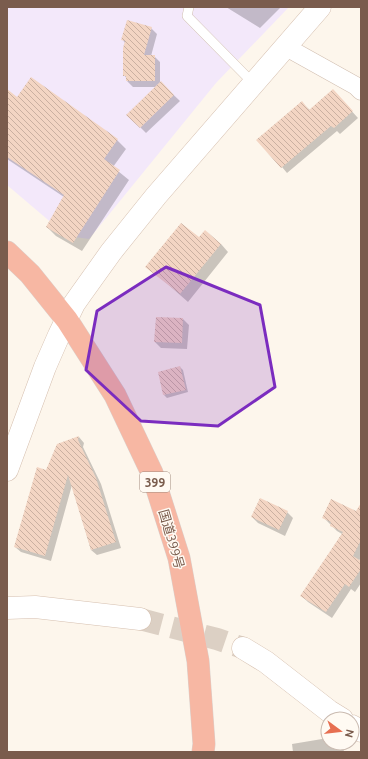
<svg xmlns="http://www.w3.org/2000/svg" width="368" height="759" viewBox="0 0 368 759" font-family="Ubuntu,'Noto Sans JP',sans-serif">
<defs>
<pattern id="building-back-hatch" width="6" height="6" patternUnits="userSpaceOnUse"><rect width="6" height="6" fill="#f3d5c3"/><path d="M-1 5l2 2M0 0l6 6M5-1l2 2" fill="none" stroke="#cab0a1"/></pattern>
</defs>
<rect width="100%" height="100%" fill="#fdf6ec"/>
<path fill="#f3e8fa" d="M7,7H289L216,83L89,239L67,236L7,185Z"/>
<path fill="#0003" d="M226,7H281L260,28Z
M151,28L157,34L151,56H154L160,62V82L180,101L146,133L128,115L156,87H133L127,81V79L124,75L125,43L122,39Z
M7,91L18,98L117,140L126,149L113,167L129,180L82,251L56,236L47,227L64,197L7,159Z
M338,96L358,118L340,134L337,131L287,173L282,167L302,103L310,110Z
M199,238L221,244L228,252L188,302L147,266Z
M183,319L189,325L187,349L161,348L155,342Z
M180,367L183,370L188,392L167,398L164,395Z
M79,437L84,443L83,447L101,484L121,548L97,555L91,550L72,485L51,561L21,552L15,547L58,445Z
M287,512L293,518L285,536L258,523L252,517Z
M361,514V557L359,561L361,562V583L355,592L351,589L332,618L308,602L302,596L342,534L337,531L324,518Z
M328,738V743H341L343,745L344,752H293L292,744Z"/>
<path fill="url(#building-back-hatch)" d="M127,20L152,27L144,55H155V81H126V76H123V48L125,41L121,40Z
M31,77L118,139L104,159L120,170L73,243L46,227L64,195L7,157V89L17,97Z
M161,81L174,95L140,128L126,115Z
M333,89L353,111L334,128L331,126L281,168L256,140L302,101L309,110Z
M181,223L199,237L205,230L221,244L180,294L145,267Z
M156,317L183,318L182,343L154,342Z
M180,366L186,390L163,395L158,372Z
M79,436L78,440L96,478L116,542L91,550L68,475L45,556L14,547L37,467L46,470L57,444Z
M260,498L288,511L279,530L251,517Z
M331,499L356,511L361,503V540L353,556L361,561V569L349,587L345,584L326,612L300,596L343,532L330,526L331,522L322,518Z"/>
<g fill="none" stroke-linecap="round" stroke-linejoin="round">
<path stroke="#dcd0c4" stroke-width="22" stroke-dasharray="22 11" stroke-linecap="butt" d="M140,619L217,639L243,648"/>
<g stroke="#d1beb0" stroke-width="10">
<path id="lane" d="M189,7L187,16L254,84"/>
</g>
<g stroke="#d1beb0" stroke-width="19">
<path id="street" d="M286,47L356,86L361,91"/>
</g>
<g stroke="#d6c0b0" stroke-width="23">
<path id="secondary" d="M7,470L45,367L59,335L74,304L81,294L111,252L156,196L320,7
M7,608L35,607L140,619
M243,648L266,662L329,711L342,719
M352,726L361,731"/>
</g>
<g stroke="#dad1cd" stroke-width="23">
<path id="highway" d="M7,252L30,274L67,320L115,395L152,473L179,558L198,661L204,744L203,752"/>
</g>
<use href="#lane" stroke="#fff" stroke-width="9"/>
<use href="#street" stroke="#fff" stroke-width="18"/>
<use href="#secondary" stroke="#fff" stroke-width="22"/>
<use href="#highway" stroke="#f7b7a3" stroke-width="22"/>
</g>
<path fill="#7b2cbf" fill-opacity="0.2" stroke="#7b2cbf" stroke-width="3" stroke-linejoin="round" d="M166,267L260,305L275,387L218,426L141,421L86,370L97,311Z"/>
<g text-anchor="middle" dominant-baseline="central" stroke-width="3" stroke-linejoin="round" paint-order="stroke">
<rect fill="#fffaf3" stroke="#a28b7f" stroke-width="1" x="140" y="472" width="30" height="20" rx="3"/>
<g font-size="12" font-weight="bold" fill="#7a5c4d">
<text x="155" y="482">399</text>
</g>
<g font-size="13" fill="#7a5c4d" stroke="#fffaf3">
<text transform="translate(172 539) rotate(74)">国道399号</text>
</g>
</g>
<rect width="368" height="759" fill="none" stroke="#7a5c4d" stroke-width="16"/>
<g transform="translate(340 731) rotate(105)"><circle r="19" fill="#fffaf3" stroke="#cabbb1"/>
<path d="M0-3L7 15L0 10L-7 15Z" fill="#e76f51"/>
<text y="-6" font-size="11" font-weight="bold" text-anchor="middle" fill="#7a5c4d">N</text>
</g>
</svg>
